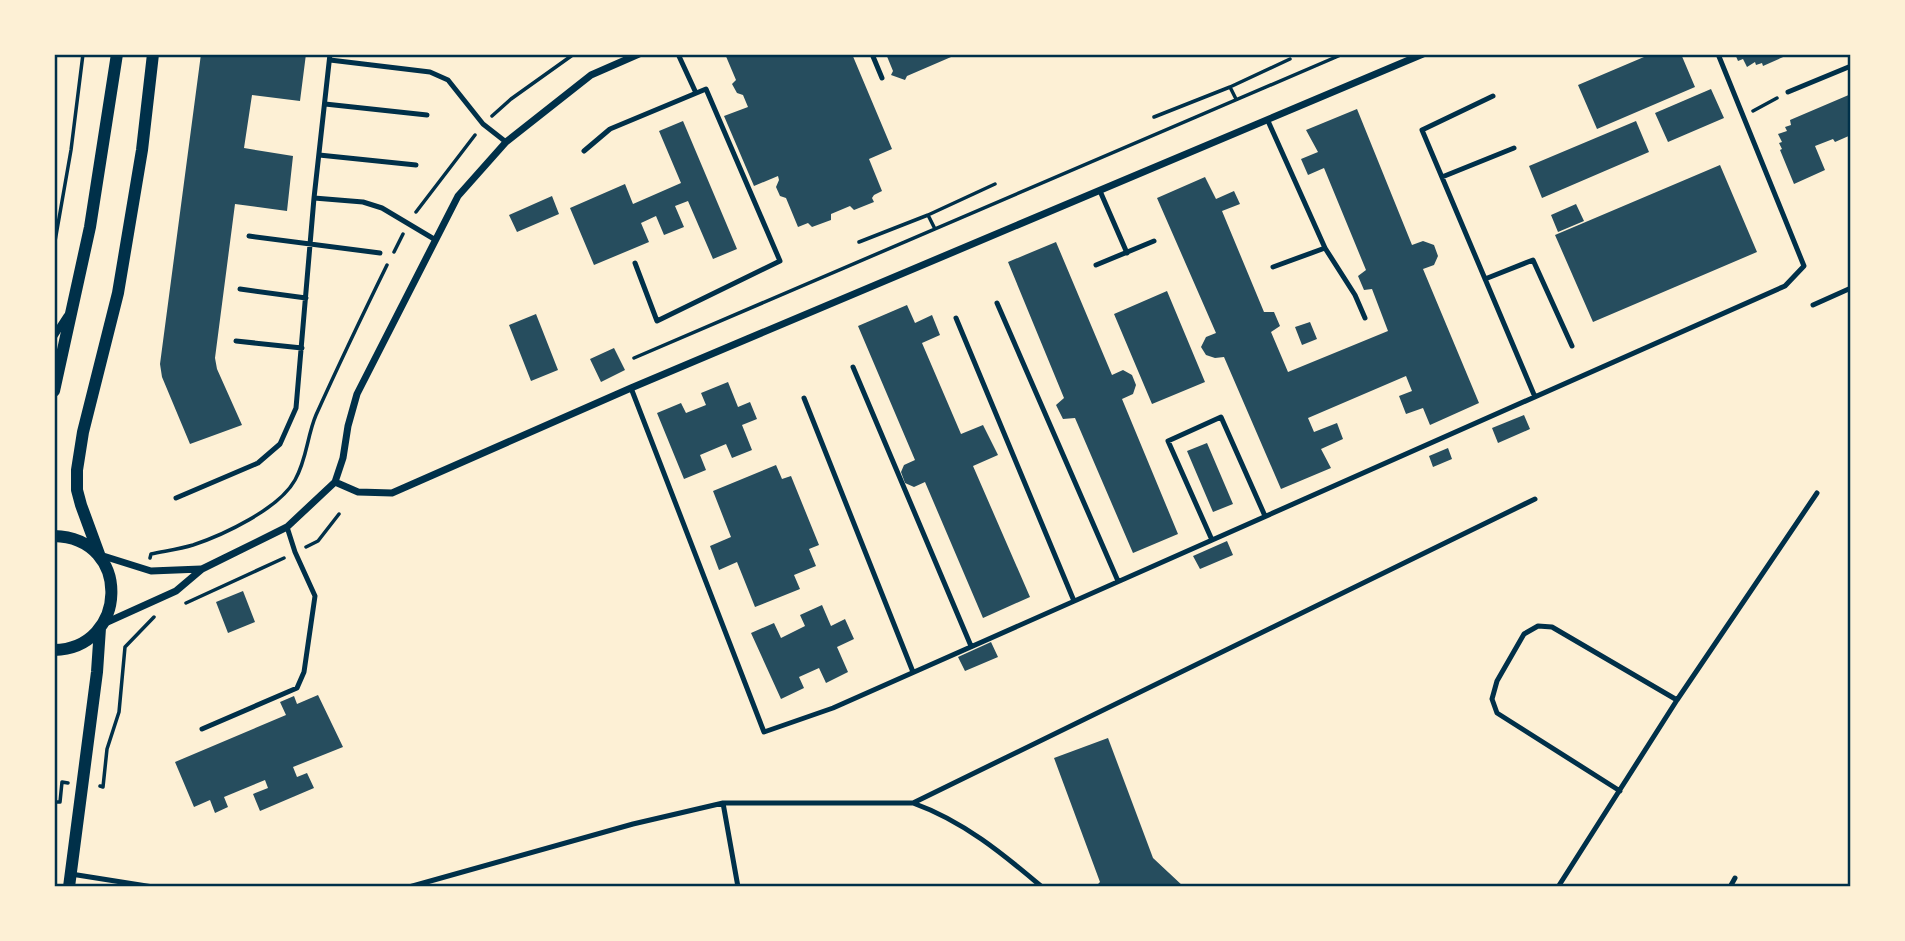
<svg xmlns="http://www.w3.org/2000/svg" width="1905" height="941" viewBox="0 0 1905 941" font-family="'Alegreya Sans',sans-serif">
<rect width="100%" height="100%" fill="#fdf0d5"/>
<path fill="#264d5e" d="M201,54H306L300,101L252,95L244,148L293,156L287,211L235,204L215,358L217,369L242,425L190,444L162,377L160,364Z
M725,54H852L892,149L869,159L882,191L874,195L872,198L874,202L854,210L850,206L831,214V220L812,227L808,223L798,227L786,198L780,196L776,187L779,180L778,176L754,186L724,116L748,107L743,95L737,93L732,84L736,80Z
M886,54H958L907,76L905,80L891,75L893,71Z
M1651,54H1681L1695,87L1597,129L1578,85Z
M1735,54H1790L1763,66L1762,63L1756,65L1755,62L1747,67L1743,59L1738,61Z
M1711,89L1724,118L1668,142L1655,113Z
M1851,94V135L1835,142L1833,139L1815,146L1825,170L1794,184L1780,150L1782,149L1779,143L1782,142L1778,134L1787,131L1785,127L1791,125L1790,120Z
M1357,109L1412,245L1423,241L1434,245L1438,256L1434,265L1423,269L1479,403L1430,425L1423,408L1406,414L1399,396L1412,391L1406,376L1308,418L1314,432L1337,423L1343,439L1321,449L1331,468L1281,489L1224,357L1215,358L1206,355L1201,347L1206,337L1216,333L1157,198L1205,177L1216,199L1234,191L1240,204L1222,211L1264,312H1274L1280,326L1271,332L1288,372L1388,331L1372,289L1364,290L1358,276L1366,270L1324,168L1308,175L1301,159L1318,152L1306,130Z
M683,121L737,249L713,259L688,201L675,206L684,227L664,235L656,216L641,223L649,242L594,265L570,208L625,184L633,204L681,183L659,131Z
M1636,121L1649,152L1542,198L1529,166Z
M1720,165L1757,252L1593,322L1555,235Z
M552,196L559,214L517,232L509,215Z
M1576,204L1584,221L1558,232L1551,215Z
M1056,242L1112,375L1123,370L1132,375L1136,385L1133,394L1122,399L1178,534L1133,553L1075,418L1063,419L1056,405L1064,398L1008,262Z
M1167,291L1205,382L1152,404L1114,314Z
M907,305L915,323L932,315L940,335L922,343L961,434L983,425L998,455L973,466L1030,597L983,618L925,482L914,487L905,483L901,472L904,465L915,460L858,326Z
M536,314L558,370L531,381L509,325Z
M1310,322L1317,339L1302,345L1295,327Z
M614,348L625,370L601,382L590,359Z
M728,382L738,407L750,402L757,419L742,425L752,450L732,458L726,444L700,455L706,470L684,479L657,413L681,403L686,413L706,405L701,393Z
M1524,415L1530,429L1498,443L1492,428Z
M1207,443L1233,504L1213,512L1187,451Z
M1448,448L1452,459L1433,467L1429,456Z
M776,465L782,479L791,476L819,545L809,549L816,566L794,575L800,589L755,607L737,562L719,570L710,546L731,537L713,491Z
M1227,541L1233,555L1200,569L1193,556Z
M243,591L255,622L228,633L216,602Z
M822,605L831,626L845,619L854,639L837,647L848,672L826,683L819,668L799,677L804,688L781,699L751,633L774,623L781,638L805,626L800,615Z
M991,642L998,657L965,671L958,657Z
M318,695L343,747L293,767L297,777L307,773L314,788L260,811L253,794L268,788L265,780L224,797L228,807L215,813L210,800L194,807L175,762L286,715L280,702L294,696L297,704Z
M1108,738L1153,858L1184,887H1095L1100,882L1054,758Z"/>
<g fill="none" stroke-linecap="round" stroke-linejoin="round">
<path stroke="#003049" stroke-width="3.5" d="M1230,87L1290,59
M1753,111L1777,98
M492,116L511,99L574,54
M1154,117L1230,87L1236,99
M416,212L475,135
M928,215L935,229
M859,242L928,215L995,184
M54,247L71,150L83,54
M394,252L403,234
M634,358L1343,54
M306,547L318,541L339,514
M150,558L151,554C165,551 180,549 193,545C223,535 279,509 295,480C307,459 307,436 316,415C339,364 363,314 387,265
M186,603L284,558
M100,786L103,787L107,749L119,712L125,647L154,617
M54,802H60L62,782L68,783"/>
<path stroke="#003049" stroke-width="5" d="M678,54L696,93
M872,54L882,78
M330,60L430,72L448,80L483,124L506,142
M1788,92L1851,66
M1493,96L1422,130L1535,397
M325,104L427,115
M1268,121L1325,248L1273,267
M584,151L610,129L706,89L780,261L657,321L635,263
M319,155L416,165
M1442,177L1514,148
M1100,191L1127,253
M314,198L363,202L382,208L434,239
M249,236L380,253
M1325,248L1355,295L1365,318
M1096,265L1154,241
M1485,279L1533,260L1572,346
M240,289L306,298
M997,303L1118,581
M1813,305L1851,288
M956,318L1074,601
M236,341L302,348
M853,367L971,646
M631,388L764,732L833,708L1785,286L1804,266L1718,54
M804,398L913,672
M176,498L258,463L280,444L296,408L314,198L330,54
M1212,540L1168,441L1221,417L1265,516
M202,729L297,688L304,672L315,596L295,552L287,527
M1620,791L1497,713L1492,699L1497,681L1524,634L1538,626L1552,627L1677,700
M723,803L738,887
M913,803L1535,499
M71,874L153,887
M409,887L633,824L723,803H913C963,821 1002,853 1042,887
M1558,887L1677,700L1817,493
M1730,887L1735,878"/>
<path stroke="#003049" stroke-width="7" d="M54,336L67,316
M335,482L358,492L392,493L631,388L1423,54
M100,555L151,571L201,569
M103,624L176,591L202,569L287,527L335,482L343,458L348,426L357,394L458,196L506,142L591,75L639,54"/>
<path stroke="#003049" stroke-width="12" d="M54,391L90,227L117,54
M54,536C133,538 128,649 54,650
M99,554L81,505L77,490V470L83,432L118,293L142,150L153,54
M69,887L97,672L100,628"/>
</g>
<rect width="1905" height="941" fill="none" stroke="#fdf0d5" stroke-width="112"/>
<rect x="56" y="56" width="1793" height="829" fill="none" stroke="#003049" stroke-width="2.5"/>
</svg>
